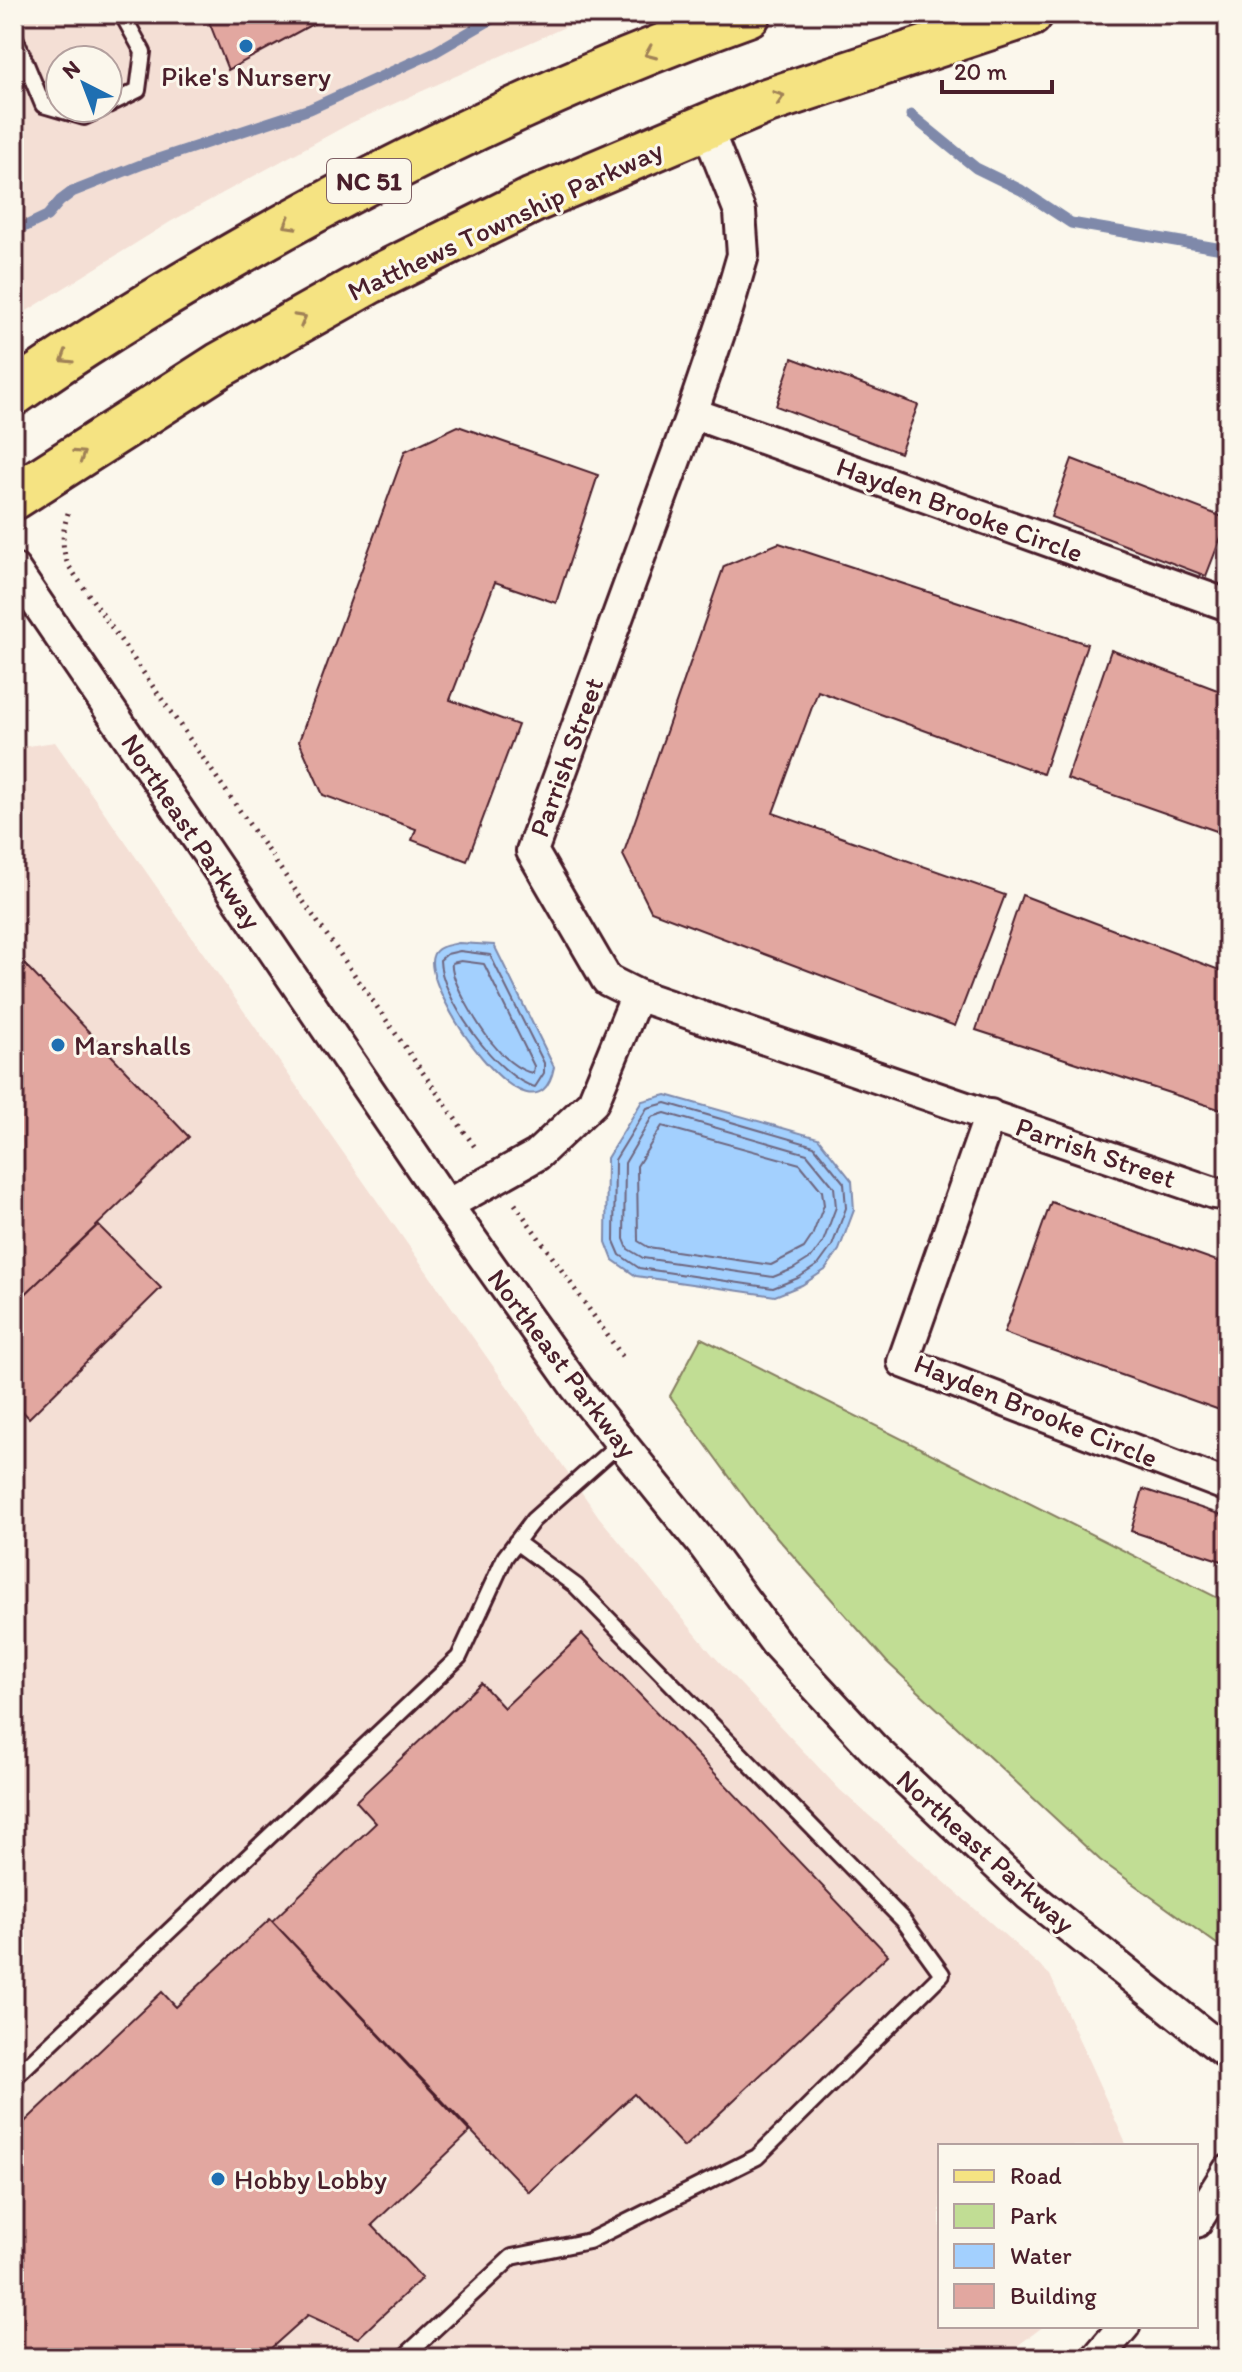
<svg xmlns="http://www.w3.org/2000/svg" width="1242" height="2372" viewBox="0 0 1242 2372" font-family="Itim,sans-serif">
<rect width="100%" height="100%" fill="#fbf7ec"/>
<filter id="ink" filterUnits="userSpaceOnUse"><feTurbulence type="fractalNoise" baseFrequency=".0125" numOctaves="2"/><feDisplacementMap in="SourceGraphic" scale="16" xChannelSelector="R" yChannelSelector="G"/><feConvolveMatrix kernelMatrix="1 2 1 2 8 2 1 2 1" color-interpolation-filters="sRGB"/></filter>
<g filter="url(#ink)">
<path fill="#f4dfd5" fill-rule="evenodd" d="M14,14H594L351,123L170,222L14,319ZM60,60H108V108H60Z
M55,742L599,1517L712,1654L840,1790L1050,1975L1127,2146H940V2326H1044L1001,2358H14V748Z"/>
<path fill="#c1dd94" stroke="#867e60" stroke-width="2" d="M701,1338L1228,1603V1952L1100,1860L887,1662L759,1517L670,1396Z"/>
<path fill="#a3d0fe" stroke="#7f89aa" stroke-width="2" d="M459,943L494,945L554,1067C536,1158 421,989 433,956C436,946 450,945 459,943Z
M666,1095L818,1138L852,1181L854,1210L839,1250L825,1270L802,1285L775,1296L636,1276L613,1260L606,1242L607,1158L642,1101Z"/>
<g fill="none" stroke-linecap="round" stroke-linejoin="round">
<path stroke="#6e667f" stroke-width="2" d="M460,951L490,955L544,1063V1073L535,1087C498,1079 440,996 440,960L447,954Z
M461,961L484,964L534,1066L533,1073C518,1071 501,1055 492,1043C481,1030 449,979 452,963Z
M666,1103L814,1146L844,1183L846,1208L832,1246L819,1264L798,1278L773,1288L639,1268L620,1255L614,1241L615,1160L647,1108Z
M665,1113L807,1154L834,1187L836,1207L823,1242L812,1257L793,1269L773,1277L643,1258L628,1249L624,1239L625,1163L652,1117Z
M662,1126L800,1164L822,1191L824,1205L812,1236L804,1248L771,1265L648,1247L638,1241L637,1166Z"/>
<path stroke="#7f89aa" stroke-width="11" d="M911,115L976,168L1021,190L1071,223L1228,250
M14,227L26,226L47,216L60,201L72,192L143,164L310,109L435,52L492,19L512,14"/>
</g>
<path fill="#e2a7a0" stroke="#4a1f2b" stroke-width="2" d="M191,14H331L228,70L208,19L194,21Z
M792,358L918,405L900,453L776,406Z
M458,426L598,475L556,603L495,582L450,700L518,725L467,861L412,840L416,829L323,795L299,741L405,451Z
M1072,459L1228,519L1206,576L1051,517Z
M779,543L1087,644L1043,774L818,691L773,813L1005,895L955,1026L651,911L623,855L724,566Z
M1111,650L1228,694V835L1067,779Z
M1022,895L1227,973L1228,970V1112L976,1030Z
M14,953L189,1137L14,1305Z
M1051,1202L1228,1265V1413L1004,1333Z
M98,1225L161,1288L29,1418L14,1402V1305Z
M1143,1489L1228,1517V1563L1131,1531Z
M582,1634L888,1955L684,2147L634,2094L529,2192L272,1921L376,1823L356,1801L481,1683L504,1708Z
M270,1919L470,2132L372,2225L422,2278L358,2338L308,2315L260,2358H29L14,2341V2132L162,1992L176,2007Z"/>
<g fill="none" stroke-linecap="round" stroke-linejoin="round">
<g stroke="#4a1f2b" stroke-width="20">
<path id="service" d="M14,35L43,105L84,117L103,108
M108,105L138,90L143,52L122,14
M14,2078L459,1657L505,1557L533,1520L621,1442
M403,2358L512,2257L589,2241L757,2157L942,1974L903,1920L576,1586L516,1542"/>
</g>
<g stroke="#4a1f2b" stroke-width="36">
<path id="minor" d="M706,126L740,212L743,255L727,310L692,413L532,851L607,980L637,995L1214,1193L1228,1195
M692,413L1228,605
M14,569L447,1205L576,1387L705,1547L775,1642L873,1748L1029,1895L1228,2054
M990,1115L903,1362L1228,1486
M447,1205L537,1155L593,1102L637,995
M1196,2222L1228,2171
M1097,2358L1124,2326"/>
</g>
<g stroke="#4a1f2b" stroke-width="50">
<path id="primary" d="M14,393C84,343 159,298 234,255C398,161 570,78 748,14
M14,497L220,365L370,281L533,200L764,102L1030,14"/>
</g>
<path stroke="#4a1f2b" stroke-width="5" stroke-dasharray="2 6" stroke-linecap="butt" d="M68,513C62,532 61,546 68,565L477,1150
M515,1204L622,1356"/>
<use href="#service" stroke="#fbf7ec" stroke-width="14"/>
<use href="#minor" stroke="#fbf7ec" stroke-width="30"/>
<use href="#primary" stroke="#f5e382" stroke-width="44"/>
</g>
<defs><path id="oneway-chevron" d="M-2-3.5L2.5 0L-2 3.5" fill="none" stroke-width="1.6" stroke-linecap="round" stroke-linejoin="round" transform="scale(2)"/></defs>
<g stroke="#a08156">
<use href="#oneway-chevron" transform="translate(650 53) rotate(157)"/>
<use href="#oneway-chevron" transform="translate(779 97) rotate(-19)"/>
<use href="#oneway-chevron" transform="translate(289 224) rotate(150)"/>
<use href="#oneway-chevron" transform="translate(301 319) rotate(-29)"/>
<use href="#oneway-chevron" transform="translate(66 358) rotate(148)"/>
<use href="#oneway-chevron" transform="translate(80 455) rotate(-33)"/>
</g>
</g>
<g fill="#1f6fb2" stroke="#fbf7ec" stroke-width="3">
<circle cx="246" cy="46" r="8"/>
<circle cx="58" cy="1045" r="8"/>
<circle cx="218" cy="2179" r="8"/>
</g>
<g text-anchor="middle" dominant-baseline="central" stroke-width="6" stroke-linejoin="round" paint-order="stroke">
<rect fill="#fbf7ec" stroke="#7f6065" stroke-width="2" x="327" y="159" width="84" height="44" rx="6"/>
<g font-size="26" font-weight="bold" fill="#4a1f2b">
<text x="369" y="181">NC 51</text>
</g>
<g font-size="28" fill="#4a1f2b" stroke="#fbf7ec" text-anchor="start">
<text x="246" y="76" text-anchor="middle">Pike's Nursery</text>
<text x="74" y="1045">Marshalls</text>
<text x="234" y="2179">Hobby Lobby</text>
</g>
<g font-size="28" fill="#4a1f2b" stroke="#fbf7ec">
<text transform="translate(505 220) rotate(-25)">Matthews Township Parkway</text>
<text transform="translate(960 509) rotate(20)">Hayden Brooke Circle</text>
<text transform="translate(566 757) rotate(-70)">Parrish Street</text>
<text transform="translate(192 831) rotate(56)">Northeast Parkway</text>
<text transform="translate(1096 1152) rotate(19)">Parrish Street</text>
<text transform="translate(563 1363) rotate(53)">Northeast Parkway</text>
<text transform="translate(1036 1410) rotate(22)">Hayden Brooke Circle</text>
<text transform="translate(986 1851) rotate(42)">Northeast Parkway</text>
</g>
</g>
<rect width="1242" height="2372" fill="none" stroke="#fbf7ec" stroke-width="48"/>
<rect x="24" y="24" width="1194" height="2324" fill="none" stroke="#4a1f2b" stroke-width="3" filter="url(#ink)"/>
<rect x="938" y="2144" width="260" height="184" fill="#fbf7ec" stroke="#b4a19f" stroke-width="2"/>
<rect x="954" y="2170" width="40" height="12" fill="#f5e382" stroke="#b4a19f" stroke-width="2"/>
<text x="1010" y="2184" font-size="24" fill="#4a1f2b">Road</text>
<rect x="954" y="2204" width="40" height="24" fill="#c1dd94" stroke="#b4a19f" stroke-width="2"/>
<text x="1010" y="2224" font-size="24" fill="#4a1f2b">Park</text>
<rect x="954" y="2244" width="40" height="24" fill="#a3d0fe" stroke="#b4a19f" stroke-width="2"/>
<text x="1010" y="2264" font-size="24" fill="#4a1f2b">Water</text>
<rect x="954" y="2284" width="40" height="24" fill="#e2a7a0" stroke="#b4a19f" stroke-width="2"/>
<text x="1010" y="2304" font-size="24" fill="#4a1f2b">Building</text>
<g transform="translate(84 84) rotate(318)"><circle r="38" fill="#fbf7ec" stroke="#b4a19f" stroke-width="2"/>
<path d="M0-6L14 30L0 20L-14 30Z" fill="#1f6fb2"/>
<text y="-12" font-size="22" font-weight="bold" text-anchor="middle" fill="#4a1f2b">N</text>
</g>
<path d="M942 80v12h110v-12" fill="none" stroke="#4a1f2b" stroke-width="4"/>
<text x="954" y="80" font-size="24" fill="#4a1f2b" stroke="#fbf7ec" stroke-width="6" paint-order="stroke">20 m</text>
</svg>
